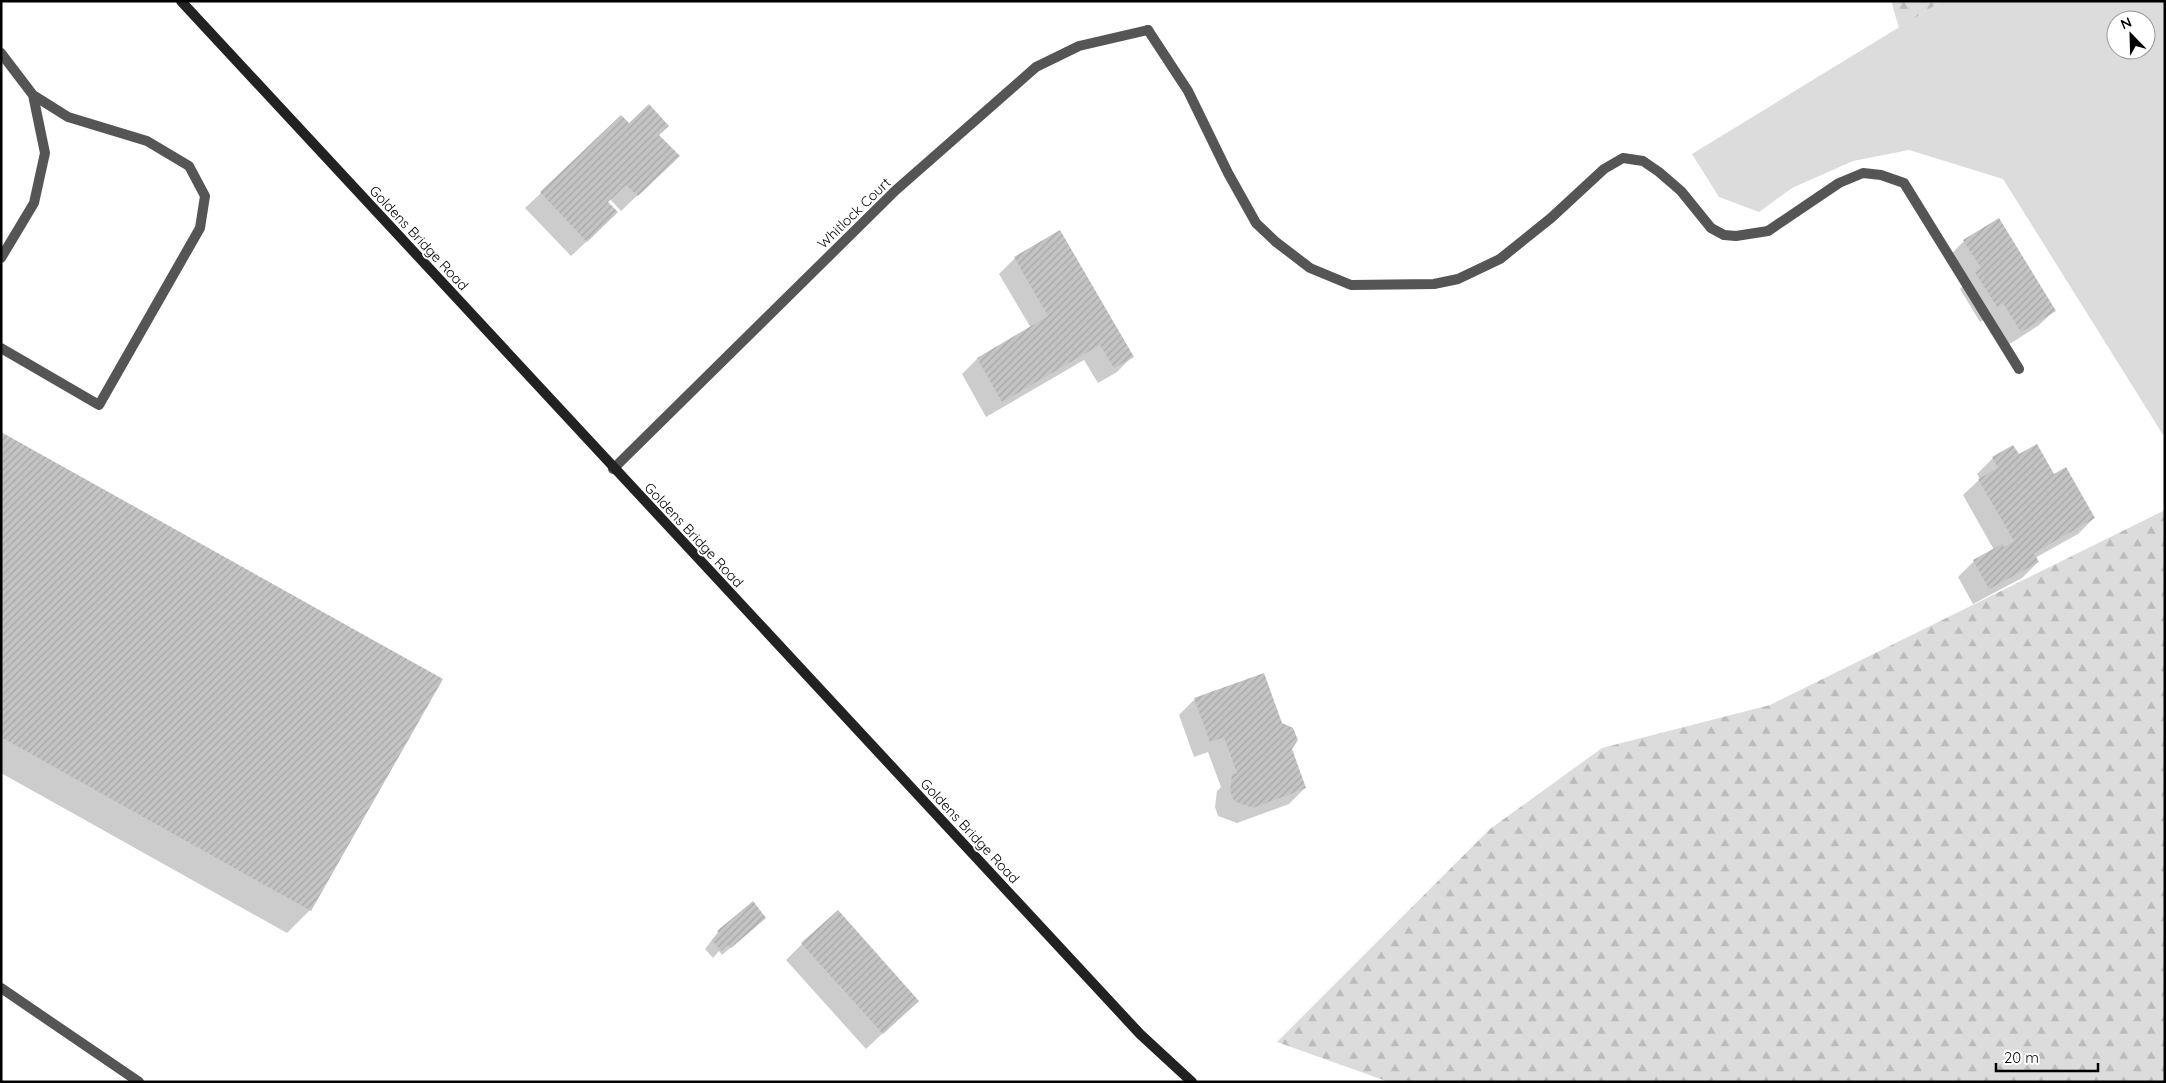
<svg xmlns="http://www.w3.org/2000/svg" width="2166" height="1083" viewBox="0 0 2166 1083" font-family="Quicksand,sans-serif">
<defs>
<pattern id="forest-firs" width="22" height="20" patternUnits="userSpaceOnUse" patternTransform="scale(1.25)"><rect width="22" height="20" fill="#dcdcdc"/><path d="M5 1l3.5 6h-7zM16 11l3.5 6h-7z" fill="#bbb"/></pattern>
<pattern id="building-hatch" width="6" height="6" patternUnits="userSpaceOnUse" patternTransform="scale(1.25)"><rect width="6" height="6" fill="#c4c4c4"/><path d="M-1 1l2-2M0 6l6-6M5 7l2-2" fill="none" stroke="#a7a7a7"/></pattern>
</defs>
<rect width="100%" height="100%" fill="#fff"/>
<path fill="#dcdcdc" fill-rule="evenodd" d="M1942,1H2165V438L2003,179L1909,150L1853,161L1792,188L1759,212L1719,197L1692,154ZM2116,20H2146V50H2116Z"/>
<path fill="url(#forest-firs)" d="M1891,1H1942L1899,28Z
M2165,510V1082H1389L1277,1042L1490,829L1602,748L1770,705Z"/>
<path fill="#0003" d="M629,125L658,135L662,172L621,211L610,199L607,202L601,228L571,256L525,208L541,193Z
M1964,241L2054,311L2038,326L2005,347L1987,318L1980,322L1960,289L1965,284L1948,257Z
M1015,258L1133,356L1117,372L1098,383L1084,360L986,417L962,374L977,359L1031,328L999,274Z
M1,433L310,910L287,933L1,773Z
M2018,456L2054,476L2094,518L2078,534L2035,558L2038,562L2022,578L1973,604L1958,577L1974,561L1994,550L1963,495L1980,479L1977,474L1993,458Z
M1195,699L1290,749L1305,788L1289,804L1237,823L1218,816L1215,807L1217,791L1221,787L1208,752L1194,757L1179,715Z
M757,925L722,955L719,951L713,958L705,949L718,932Z
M802,944L917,1001L866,1049L786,960Z"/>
<path fill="url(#building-hatch)" d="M649,104L669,126L659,135L680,156L638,196L626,185L608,202L618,212L587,242L540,192L621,115L629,123Z
M1999,218L2056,311L2021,332L2003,303L1997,307L1975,272L1981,268L1963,240Z
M1060,230L1134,357L1114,368L1100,345L1002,402L977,358L1048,316L1014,257Z
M1,432L443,679L311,911L1,737Z
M2037,444L2054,474L2066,467L2095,518L2034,553L2039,562L1989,589L1973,560L2002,544L2004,547L2014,541L1978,479L1998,468L1992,457L2013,445L2019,454Z
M1264,673L1282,723L1293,728L1298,740L1292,749L1306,788L1253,808L1234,801L1230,791L1232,774L1237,773L1224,737L1210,742L1194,698Z
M753,901L766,918L731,948L728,945L721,951L712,940L719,933L717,931Z
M838,910L919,1001L883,1034L801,943Z"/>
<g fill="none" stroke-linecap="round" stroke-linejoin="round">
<path stroke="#555" stroke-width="10" d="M1148,30L1188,91L1228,173L1256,223L1276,242L1310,268L1351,285L1434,284L1458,279L1500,259L1551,218L1604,169L1623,158L1643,161L1659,172L1681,191L1711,228L1724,235L1736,236L1768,231L1839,183L1863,173L1881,175L1904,183L2019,369
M1,53L33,95L68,117L147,141L189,166L205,196L200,228L99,405L1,348
M1,258L34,203L45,153L33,95
M1,988L139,1082"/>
<path stroke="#555" stroke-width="10" d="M613,469L896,190L1036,67L1079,46L1148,30"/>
<path stroke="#222" stroke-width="10" d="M181,1L1140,1034L1192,1082"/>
</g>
<g text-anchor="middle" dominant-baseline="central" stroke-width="4" stroke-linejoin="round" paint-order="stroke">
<g font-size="14" fill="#000" stroke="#fff">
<text transform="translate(854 213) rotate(-44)">Whitlock Court</text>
<text transform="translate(419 238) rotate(47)">Goldens Bridge Road</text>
<text transform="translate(694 535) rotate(47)">Goldens Bridge Road</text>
<text transform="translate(970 831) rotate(47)">Goldens Bridge Road</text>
</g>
</g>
<rect width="2166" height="1083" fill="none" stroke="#000000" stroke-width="5"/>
<g transform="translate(2131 35) rotate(337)"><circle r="24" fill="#ffffff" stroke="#999999"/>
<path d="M0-4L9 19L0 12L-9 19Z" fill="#000000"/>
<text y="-8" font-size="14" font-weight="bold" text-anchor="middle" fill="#000000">N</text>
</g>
<path d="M1996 1063v8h102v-8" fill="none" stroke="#000000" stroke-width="2.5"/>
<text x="2004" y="1063" font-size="15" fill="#000000" stroke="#ffffff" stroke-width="4" paint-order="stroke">20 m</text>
</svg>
